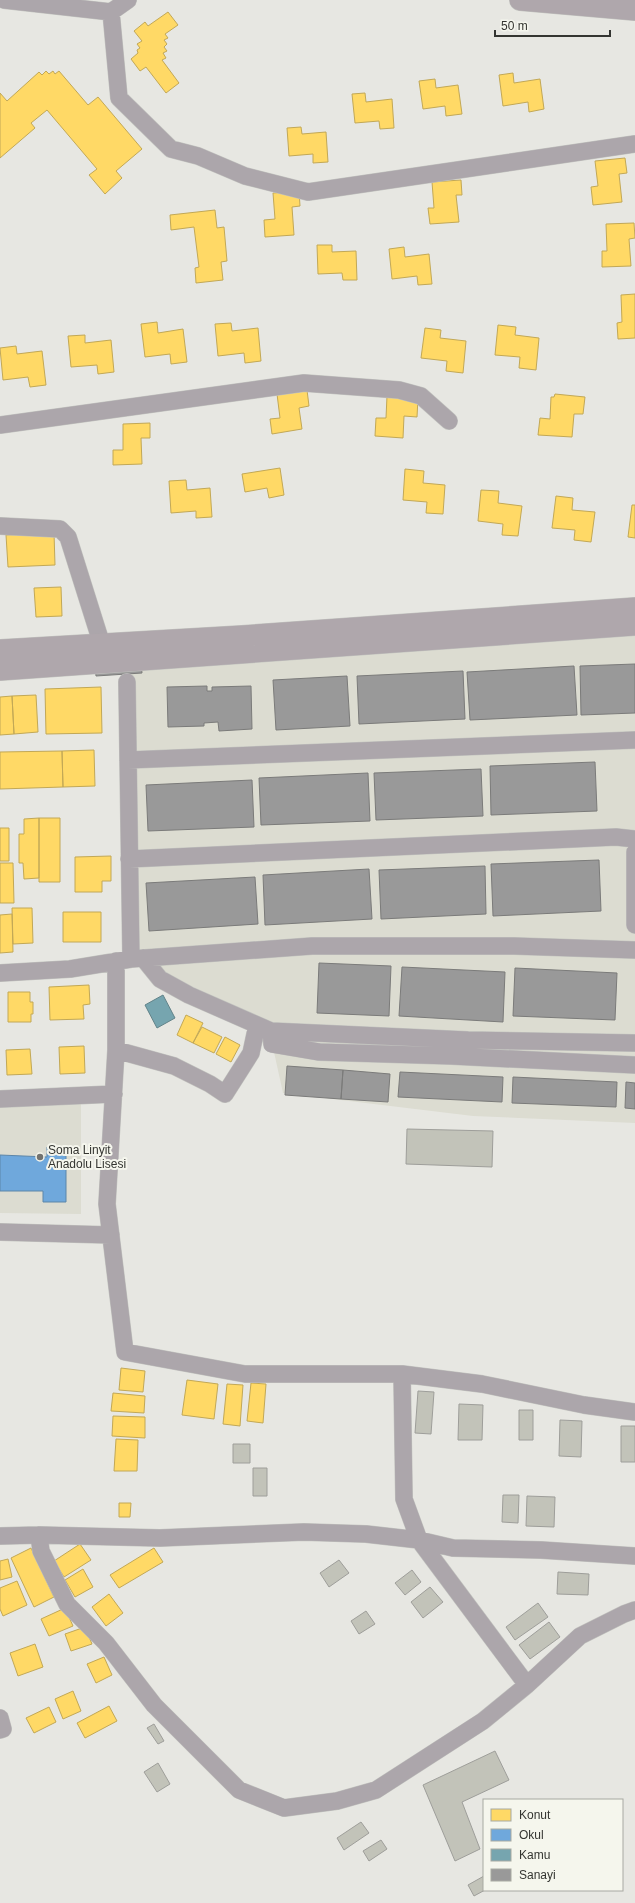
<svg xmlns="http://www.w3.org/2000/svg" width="635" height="1903" viewBox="0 0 635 1903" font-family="Arial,sans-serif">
<rect width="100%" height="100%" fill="#e7e7e2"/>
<path fill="#dcdcd1" d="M635,628V1123L473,1116L283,1093L274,1052L273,1029L242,1017L133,957L132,762L128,663Z
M81,1099V1214L0,1213V1101Z"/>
<path fill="#ffd966" stroke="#c2a856" d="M168,12L178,25L165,34L168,38L164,40L167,44L164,47L167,51L163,53L166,58L162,60L179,83L166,93L146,67L140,71L131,59L138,53L137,50L140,48L137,44L142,41L134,31L145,22L148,26Z
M46,71L49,74L53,71L55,74L59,71L88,105L98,97L142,149L116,171L122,178L105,194L89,175L97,169L47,110L31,123L35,128L0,158V93L7,101L39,72L42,75Z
M513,73L514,83L540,79L544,109L529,112L528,102L503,106L499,75Z
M435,79L436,88L458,85L462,114L446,116L445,106L423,109L419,81Z
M365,93L366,102L392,99L394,128L380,129L379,121L355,123L352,94Z
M301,127L302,134L326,132L328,162L313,163V154L289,156L287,128Z
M625,158L627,173L619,174L622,202L593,205L591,187L598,186L595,161Z
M461,180L462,195H456L459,222L430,224L428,208H434L432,182Z
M299,191L300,206L292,207L294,235L265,237L264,220L275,219L273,193Z
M215,210L217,228L224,227L227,261L221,262L223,280L196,283L195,268L199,267L194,227L171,230L170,215Z
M634,223L635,238L629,239L631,266L602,267V251H607L606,224Z
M317,245H332V252L356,251L357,280H343L342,273L318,274Z
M404,247L405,257L429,254L432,284L418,285L417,276L392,279L389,249Z
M635,294V338L618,339L617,323L622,322L621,295Z
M157,322L158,333L183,329L187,362L171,364L170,354L145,357L141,324Z
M231,323L232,331L258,328L261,361L245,363L244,353L218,356L215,324Z
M498,325L516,327L515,335L539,338L536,370L519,368L520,357L495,355Z
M425,328L441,330L440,338L466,341L463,373L446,371L447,361L421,358Z
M85,335V343L111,340L114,372L98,374L97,365L71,367L68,336Z
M16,346L17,354L42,351L46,385L30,387L28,377L3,380L0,348Z
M307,390L309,406L299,408L302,429L272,434L270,419L280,418L277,394Z
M555,394L585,397L583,414H574L572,437L538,435L540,418L550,419L551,397H554Z
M387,396L418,398L417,417L404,416L403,438L375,436L376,418H386Z
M150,423V438H141L142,464L113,465V450H123V424Z
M280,468L284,495L269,498L267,488L245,492L242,474Z
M405,469L424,471L423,483L445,485L443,514L426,513L427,502L403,500Z
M186,480L187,490L210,488L212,517L196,518V511L171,513L169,481Z
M481,490L499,491L498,503L522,506L518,536L502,535L503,524L478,521Z
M556,496L573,498L572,510L595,512L591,542L574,540L575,530L552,528Z
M632,505H635V538L628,537Z
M54,533L55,565L8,567L6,535Z
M61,587L62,616L36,617L34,588Z
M101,687L102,733L46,734L45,689Z
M36,695L38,732L14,734L12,696Z
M12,696L14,734L0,735V697Z
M94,750L95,786L63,787L62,751Z
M62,751L63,787L0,789V752Z
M39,818H60V882H39Z
M39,818V878L24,879L23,863H19V834H24V819Z
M0,828H9V861H0Z
M111,856V881H102V892H75V857Z
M0,863H13L14,903H0Z
M12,908H32L33,943L13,944Z
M63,912H101V942H63Z
M12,914L13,952L0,953V915Z
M89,985L90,1004L83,1005L84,1019L50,1020L49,987Z
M8,992H30V1002H33V1014H31V1022H8Z
M186,1015L203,1023L193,1043L177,1035Z
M202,1027L222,1037L214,1053L193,1043Z
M225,1037L240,1045L231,1062L216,1054Z
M84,1046L85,1073L60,1074L59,1047Z
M30,1049L32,1074L7,1075L6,1050Z
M121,1368L145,1371L143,1392L119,1390Z
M187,1380L218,1384L214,1419L182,1415Z
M251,1383L266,1384L263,1423L247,1421Z
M227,1384L243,1385L240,1426L223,1424Z
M113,1393L145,1396L144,1413L111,1411Z
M113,1416L145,1417V1438L112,1436Z
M116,1439L138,1440L137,1471H114Z
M119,1503H131L130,1517H119Z
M80,1544L91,1560L64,1577L54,1561Z
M31,1548L54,1597L34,1607L11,1558Z
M154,1548L163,1562L119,1588L110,1575Z
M8,1559L12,1577L0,1580V1561Z
M83,1569L93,1587L75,1597L65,1580Z
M17,1581L27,1605L3,1616L0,1609V1588Z
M109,1594L123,1613L106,1626L92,1607Z
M65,1608L73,1626L49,1636L41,1619Z
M85,1627L92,1644L71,1651L65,1634Z
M35,1644L43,1667L18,1676L10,1653Z
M104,1657L112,1675L96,1683L87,1664Z
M73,1691L81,1711L63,1719L55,1699Z
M109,1706L117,1721L85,1738L77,1723Z
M49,1707L56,1722L34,1733L26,1718Z"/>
<path fill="#6fa8dc" stroke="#5d86a9" d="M47,1147H66V1202H43V1191H0V1155L47,1157Z"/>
<path fill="#76a5af" stroke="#628389" d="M163,995L175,1018L157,1028L145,1005Z"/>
<path fill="#999" stroke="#7b7b7a" d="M141,663L142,673L96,676L95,666Z
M635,664V713L581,715L580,666Z
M574,666L577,715L470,720L467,672Z
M463,671L465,719L359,724L357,676Z
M347,676L350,726L276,730L273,680Z
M207,686V691H212V687L251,686L252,729L219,731L218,722L204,723V726L168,727L167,687Z
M595,762L597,811L491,815L490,766Z
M481,769L483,816L376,820L374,773Z
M368,773L370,821L261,825L259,778Z
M252,780L254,827L148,831L146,785Z
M599,860L601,911L493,916L491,864Z
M485,866L486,914L381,919L379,870Z
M369,869L372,919L265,925L263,875Z
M255,877L258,924L149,931L146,883Z
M319,963L391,966L389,1016L317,1013Z
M402,967L505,972L503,1022L399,1016Z
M515,968L617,973L615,1020L513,1016Z
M287,1066L343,1070L341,1099L285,1095Z
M343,1070L390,1074L388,1102L341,1099Z
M400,1072L503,1077L502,1102L398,1097Z
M513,1077L617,1082L616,1107L512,1103Z
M626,1082L635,1083V1109L625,1108Z"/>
<path fill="#c2c3b9" stroke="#9e9e9a" d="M407,1129L493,1131L492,1167L406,1164Z
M418,1391L434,1392L431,1434L415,1433Z
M459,1404L483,1405L482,1440H458Z
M519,1410H533V1440H519Z
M560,1420L582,1421L581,1457L559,1456Z
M621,1426H635V1462H621Z
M233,1444H250V1463H233Z
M253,1468H267V1496H253Z
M503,1495H519L518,1523L502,1522Z
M527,1496L555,1497L554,1527L526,1526Z
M339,1560L349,1573L329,1587L320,1573Z
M412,1570L421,1582L405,1595L395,1583Z
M558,1572L589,1574L588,1595L557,1594Z
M430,1587L443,1602L423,1618L411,1602Z
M538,1603L548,1617L515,1640L506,1627Z
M366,1611L375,1624L359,1634L351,1621Z
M549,1622L560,1637L530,1659L519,1645Z
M154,1724L164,1741L158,1744L147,1728Z
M495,1751L509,1780L462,1802L480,1849L455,1861L423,1785Z
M158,1763L170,1784L157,1792L144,1772Z
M361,1822L369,1833L344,1850L337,1838Z
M381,1840L387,1849L369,1861L363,1851Z
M484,1876L485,1890L474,1896L468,1885Z"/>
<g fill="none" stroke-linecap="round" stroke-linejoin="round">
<g stroke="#c2c3bf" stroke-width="18">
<path id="minor" d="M4,0L111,12L128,0
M111,12L119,98L171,149L198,156L245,176L308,192L635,144
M0,425L304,383L399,390L421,396L449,421
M0,526L60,529L68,537L102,645
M127,682L131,959
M128,760L635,740
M635,852V925
M129,859L616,837L635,839
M143,958L160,979L189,995L271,1031L468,1040L635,1043
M116,961V1050L107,1204L125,1352L245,1374H402L482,1384L584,1405L635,1412
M0,973L70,969L131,959L312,946H514L635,950
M271,1031L272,1044L319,1052L451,1056L635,1065
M116,1050L174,1066L210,1084L225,1094L251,1053L257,1025
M0,1099L114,1094
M0,1232L111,1235
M402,1374L404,1499L419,1540L527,1685
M39,1535L41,1551L67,1604L106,1643L154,1705L239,1790L284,1808L337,1801L376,1790L483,1721L527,1685L580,1636L624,1614L635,1610
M0,1536L39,1535L160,1538L304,1532L366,1534L419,1540L453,1548L541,1550L635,1556
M0,1718L3,1729L0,1730"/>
</g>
<g stroke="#c2c3bf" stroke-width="22">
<path id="major" d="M520,0L635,10
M0,650L242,636L635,608
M0,670L635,625"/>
</g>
<use href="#minor" stroke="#aca6ab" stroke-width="17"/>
<use href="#major" stroke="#afa7ac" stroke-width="21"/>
</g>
<circle fill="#73736f" stroke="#f5f6ed" stroke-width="1.5" cx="40" cy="1157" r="4"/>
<g text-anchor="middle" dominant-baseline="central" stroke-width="4" stroke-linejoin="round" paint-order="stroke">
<g font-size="12" fill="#343531" stroke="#f5f6ed" text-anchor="start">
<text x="48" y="1150">Soma Linyit<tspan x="48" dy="14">Anadolu Lisesi</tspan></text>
</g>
</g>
<rect x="483" y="1799" width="140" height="92" fill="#f5f6ed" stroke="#a8a9a2"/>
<rect x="491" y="1809" width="20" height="12" fill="#ffd966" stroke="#a8a9a2"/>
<text x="519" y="1819" font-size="12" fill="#343531">Konut</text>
<rect x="491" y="1829" width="20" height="12" fill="#6fa8dc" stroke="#a8a9a2"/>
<text x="519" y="1839" font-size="12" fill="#343531">Okul</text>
<rect x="491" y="1849" width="20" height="12" fill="#76a5af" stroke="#a8a9a2"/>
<text x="519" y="1859" font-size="12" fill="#343531">Kamu</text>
<rect x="491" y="1869" width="20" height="12" fill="#999999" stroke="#a8a9a2"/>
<text x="519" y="1879" font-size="12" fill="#343531">Sanayi</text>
<path d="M495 30v6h115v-6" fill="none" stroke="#343531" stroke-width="2"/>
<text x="501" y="30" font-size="12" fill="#343531" stroke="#f5f6ed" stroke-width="3" paint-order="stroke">50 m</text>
</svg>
